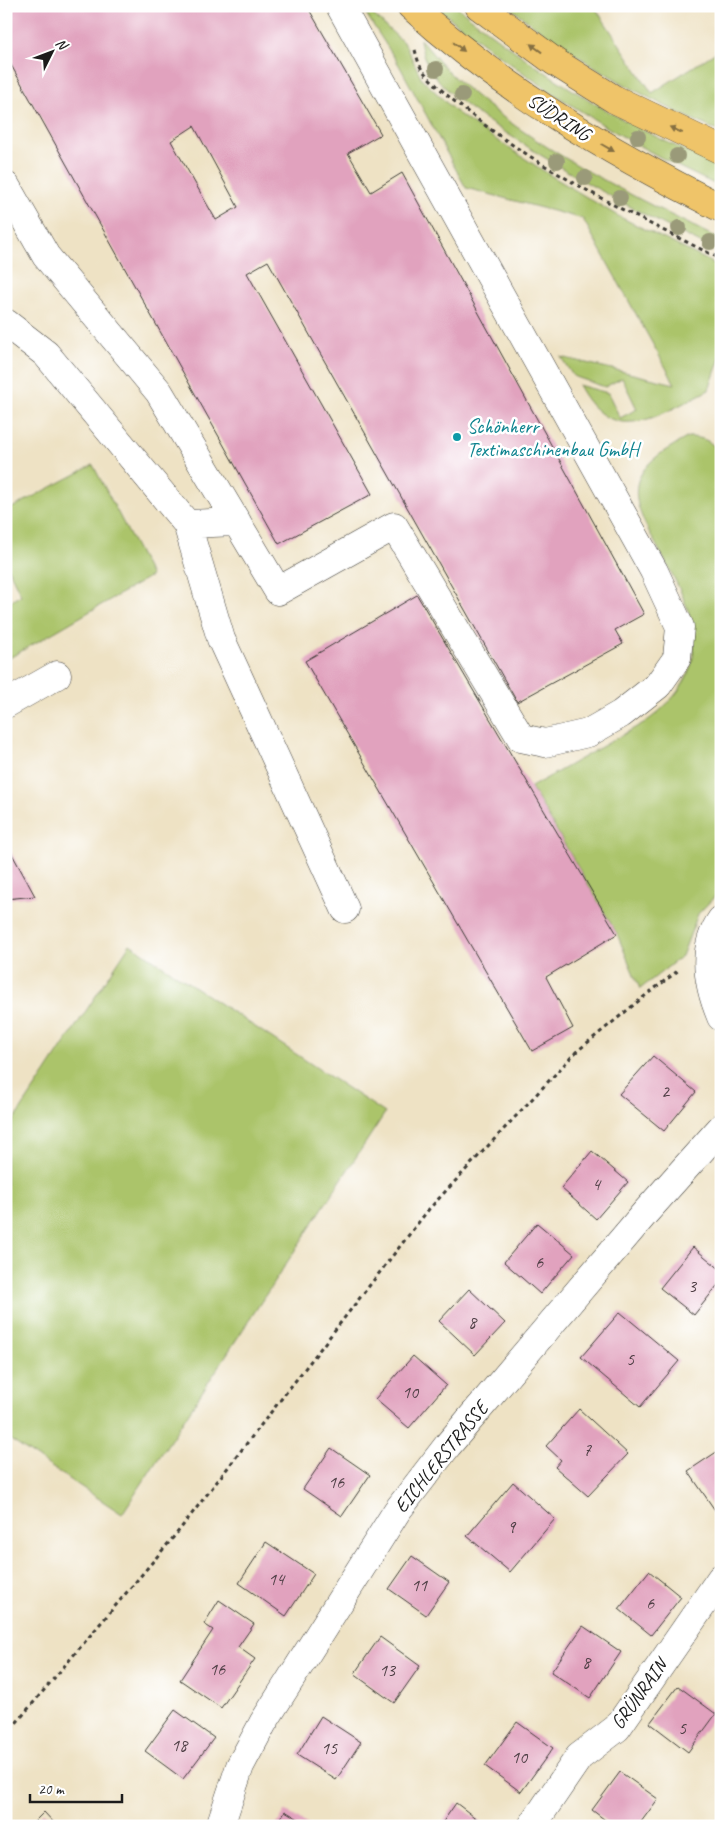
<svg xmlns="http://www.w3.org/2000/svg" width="727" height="1832" viewBox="0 0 727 1832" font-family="Caveat,sans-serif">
<rect width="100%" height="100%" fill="#fff"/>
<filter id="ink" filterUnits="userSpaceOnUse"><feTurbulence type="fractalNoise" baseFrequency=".02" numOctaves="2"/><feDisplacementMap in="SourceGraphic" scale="10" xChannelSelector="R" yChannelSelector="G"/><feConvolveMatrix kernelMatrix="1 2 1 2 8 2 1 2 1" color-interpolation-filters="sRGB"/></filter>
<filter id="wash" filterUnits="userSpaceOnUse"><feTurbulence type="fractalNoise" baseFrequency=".0096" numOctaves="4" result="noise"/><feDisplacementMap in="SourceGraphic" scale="20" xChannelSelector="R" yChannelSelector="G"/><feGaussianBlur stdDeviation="1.12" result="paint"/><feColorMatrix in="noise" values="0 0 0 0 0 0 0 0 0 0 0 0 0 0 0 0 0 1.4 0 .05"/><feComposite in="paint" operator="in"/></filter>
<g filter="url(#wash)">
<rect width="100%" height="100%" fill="#eee2c4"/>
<path fill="#abc46a" stroke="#647043" d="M361,6H364L405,44L422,79L455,111L471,123L550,175L618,216L721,267V355L709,390C661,414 613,451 578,385L608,393L620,418L637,409L622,378L605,387L573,376L561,357L675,384L583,219L466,188L399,65Z
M435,6H456C542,75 619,124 721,166V187C617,140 523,77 435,6Z
M508,6H594L652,93L721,49V132C644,99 574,58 508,6Z
M420,39C432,52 442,66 456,79C532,148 629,194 721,240V253C649,218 581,182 514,138C486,120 451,99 431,71C425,62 421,50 420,39Z
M688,437C698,437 710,439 716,449C722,461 717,482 717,495C718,507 719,519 721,530V890L698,914L682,956L640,989L617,934L531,787L647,721C725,663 691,608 653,539C643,521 631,498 639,478C648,458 671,447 688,437Z
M93,465L151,576L6,660V604L21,595L6,564V511Z
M130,944L385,1113L122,1514L6,1437V1132Z"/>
<g id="blocks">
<path fill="#e1a2be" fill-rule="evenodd" d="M6,6H307L381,134L348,153L371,192L402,173L644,614L615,630L623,644L517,702L268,261L247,273L372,494L279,544L6,56ZM194,126L238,207L216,220L171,141Z
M417,595L617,934L546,977L573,1028L532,1051L305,661Z
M6,843L35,896L6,899Z
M653,1056L696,1092L664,1131L619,1094Z
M592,1151L628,1182L596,1219L561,1188Z
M537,1223L574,1254L540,1294L504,1262Z
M693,1247L721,1270V1281L694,1315L660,1288Z
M469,1289L505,1323L475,1355L439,1321Z
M620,1312L679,1361L640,1407L581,1357Z
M413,1356L446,1385L409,1428L375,1399Z
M579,1409L628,1454L588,1496L555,1467L561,1460L546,1446Z
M331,1448L370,1475L342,1516L303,1489Z
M721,1449V1519L688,1471Z
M513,1482L555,1519L510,1572L467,1536Z
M266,1542L314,1574L286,1616L239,1583Z
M412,1556L449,1582L426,1615L389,1589Z
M649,1571L681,1597L651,1635L619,1609Z
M219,1600L254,1624L238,1647L255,1659L221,1708L180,1680L213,1630L204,1624Z
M583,1626L621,1652L590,1698L551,1672Z
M380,1637L420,1666L394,1703L354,1674Z
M678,1686L716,1714L688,1752L650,1723Z
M175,1710L214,1738L183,1779L145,1751Z
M321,1716L361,1742L336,1780L297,1755Z
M517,1722L553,1748L521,1792L485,1766Z
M620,1772L658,1799L638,1826H613L592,1810Z
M456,1803L486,1826H440Z
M285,1811L310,1826H276Z
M44,1812L57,1826H30Z"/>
</g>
</g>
<g filter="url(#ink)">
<use href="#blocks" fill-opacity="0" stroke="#3c3a35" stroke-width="1"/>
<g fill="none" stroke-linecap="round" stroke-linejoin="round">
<g stroke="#3c3a35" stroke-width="29">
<path id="minor" d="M6,186L46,256L159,392L278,591L394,526L521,738L545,743L588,733L621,714L658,685L677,658L680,627L654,571L340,6
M6,323L46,354L187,524L237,522
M187,524L221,639L345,909
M6,704L57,675
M721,920C700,950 708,986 721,1017
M220,1826L240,1766L263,1723L397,1511L448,1445L645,1213L721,1128
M532,1826L579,1757L617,1728L721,1578"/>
</g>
<g stroke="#3c3a35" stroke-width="29">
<path id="major" d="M411,6C503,90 610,152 721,208
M479,6L555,62L614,99L721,150"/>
</g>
<path stroke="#3c3a35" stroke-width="3" stroke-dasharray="4 4" stroke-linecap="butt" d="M415,50C417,57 419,66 423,71C441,92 465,110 486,126C559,180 640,219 721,259
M6,1735L177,1533L429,1209L576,1052L646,995L679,970"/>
<use href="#minor" stroke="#fff" stroke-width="28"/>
<use href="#major" stroke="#efc469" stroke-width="28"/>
</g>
<g fill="#9a9a79">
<circle cx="436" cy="69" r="8"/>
<circle cx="462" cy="95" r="8"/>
<circle cx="638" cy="137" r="8"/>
<circle cx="677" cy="156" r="8"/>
<circle cx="557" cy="161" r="8"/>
<circle cx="585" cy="178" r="8"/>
<circle cx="620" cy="198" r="8"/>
<circle cx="679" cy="228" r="8"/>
<circle cx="710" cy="242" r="8"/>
</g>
<defs><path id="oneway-solid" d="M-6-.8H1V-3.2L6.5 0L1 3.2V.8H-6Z" transform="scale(1.25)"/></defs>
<g fill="#867042">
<use href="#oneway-solid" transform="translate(459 47) rotate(39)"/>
<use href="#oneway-solid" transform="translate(536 48) rotate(-144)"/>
<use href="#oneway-solid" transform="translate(676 130) rotate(-155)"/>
<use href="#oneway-solid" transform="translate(608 148) rotate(30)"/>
</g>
</g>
<circle fill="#0f9aa8" stroke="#fff" stroke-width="2" cx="457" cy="437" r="5"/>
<g text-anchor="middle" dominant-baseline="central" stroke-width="5" stroke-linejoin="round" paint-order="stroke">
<g font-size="18" fill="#4d3e44">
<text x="665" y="1091">2</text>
<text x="596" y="1184">4</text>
<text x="539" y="1262">6</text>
<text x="692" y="1286">3</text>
<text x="472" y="1322">8</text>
<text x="630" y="1359">5</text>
<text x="410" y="1392">10</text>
<text x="587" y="1450">7</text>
<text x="336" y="1482">16</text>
<text x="511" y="1527">9</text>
<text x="276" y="1579">14</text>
<text x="419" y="1585">11</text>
<text x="650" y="1603">6</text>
<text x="586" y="1662">8</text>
<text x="217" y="1669">16</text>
<text x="387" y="1670">13</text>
<text x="682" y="1728">5</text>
<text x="179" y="1745">18</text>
<text x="329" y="1748">15</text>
<text x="519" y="1757">10</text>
</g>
<g font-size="20" fill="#1c1c1c" stroke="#fff">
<text transform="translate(559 117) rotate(33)">SÜDRING</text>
<text transform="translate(441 1457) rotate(-51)">EICHLERSTRASSE</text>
<text transform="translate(639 1694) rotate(-54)">GRÜNRAIN</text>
</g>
<g font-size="20" fill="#0d838f" stroke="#fff" text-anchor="start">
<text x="467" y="426">Schönherr<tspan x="467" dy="23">Textimaschinenbau GmbH</tspan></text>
</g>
</g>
<rect width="727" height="1832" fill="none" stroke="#fff" stroke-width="25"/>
<g transform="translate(52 52) rotate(48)" stroke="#ffffff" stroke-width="4" paint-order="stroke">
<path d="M0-4L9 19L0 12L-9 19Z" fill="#1c1c1c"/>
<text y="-8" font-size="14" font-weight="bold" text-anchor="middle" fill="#1c1c1c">N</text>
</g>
<path d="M30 1794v8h92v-8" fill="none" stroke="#1c1c1c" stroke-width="2.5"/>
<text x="38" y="1794" font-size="15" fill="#1c1c1c" stroke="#ffffff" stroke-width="4" paint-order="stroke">20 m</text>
</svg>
